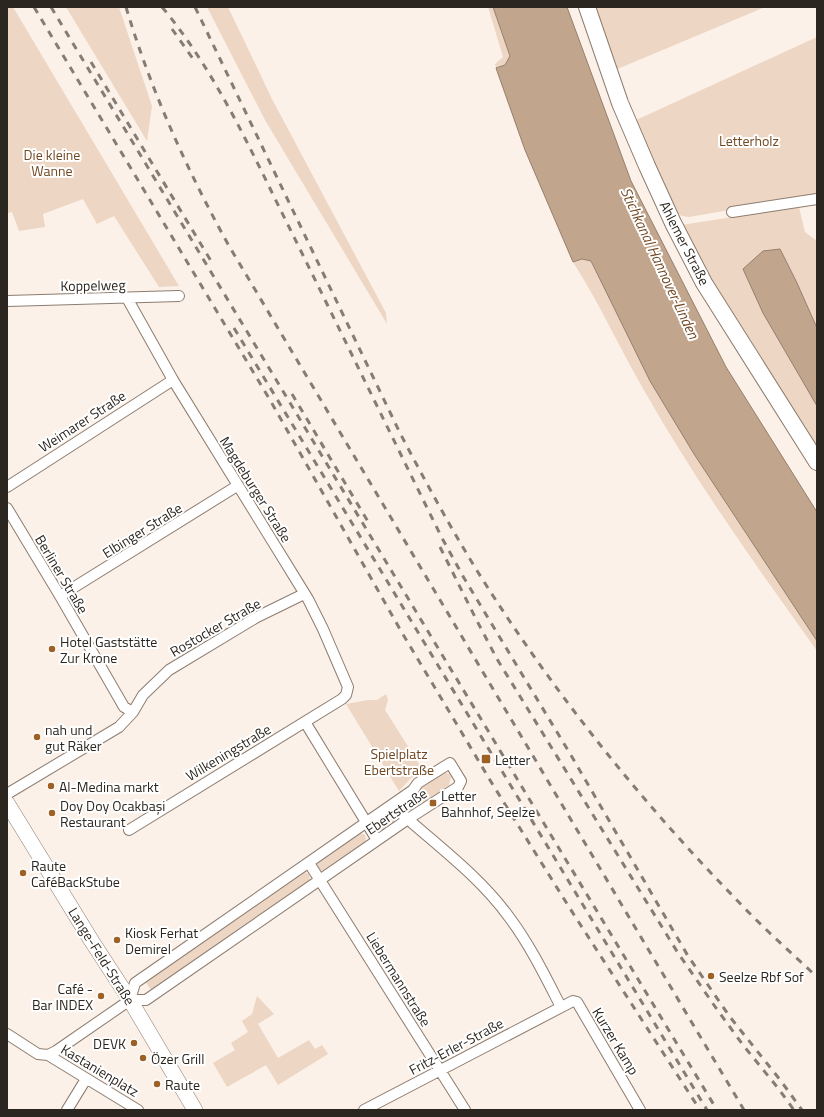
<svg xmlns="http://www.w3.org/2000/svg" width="824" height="1117" viewBox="0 0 824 1117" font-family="'Titillium Web',sans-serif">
<rect width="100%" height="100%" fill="#fcf1e8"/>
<path fill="#edd6c3" d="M7,7H13L179,286L159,287L114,216L97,224L83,199L43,214L45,227L19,231L12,212L7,213Z
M66,7H119L152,106L147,141Z
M207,7H228L272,99L386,313L387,324L265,120Z
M488,7H493L510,56L505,65L496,68L495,64L503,57Z
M595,7H765L615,70Z
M817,37V195L689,217L682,216L674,212L634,121Z
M799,207L805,232L817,241V328L797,283L763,313L817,406V451L709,277L681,225Z
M582,259L591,261L650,381L694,454L817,641V651C757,567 696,482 645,392C620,349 600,304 573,262Z
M386,694L388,700L385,710L423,770L410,779L399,791L346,704L368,700H377Z
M444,772L449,774L451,777L449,785L411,811L401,801Z
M390,814L395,815L398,820L381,833L376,824Z
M361,833L365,835L366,841L323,870H320L318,868L317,865L318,862Z
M305,872L309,874L310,880L151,990L145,981Z
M257,996L274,1014L258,1024L278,1058L309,1040L315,1049L322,1045L328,1054L278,1085L266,1065L227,1087L213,1063L235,1050L231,1043L248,1032L242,1021L252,1014Z"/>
<path fill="#c2a58d" stroke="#957f6c" d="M493,7H567L631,181L726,367L817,512V641L694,454L650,381L591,261L582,259L573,262L525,150L496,68L505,65L510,56Z
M780,249L797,283L817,328V406L763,313L743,269L763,251Z"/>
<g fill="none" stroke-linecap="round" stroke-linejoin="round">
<g stroke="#8d7c6f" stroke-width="12">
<path id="street" d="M732,212L817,199
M127,298L173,380L308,599L323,629L348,687L346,695L342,699L129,830
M7,301L179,296
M7,487L173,380
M7,508L60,596L124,707L133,712
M60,596L237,486
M305,722L377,840
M7,794L119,727L133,712L143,695L169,670L257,617L304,594
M392,805C431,841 477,873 509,917C530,945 545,976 561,1007
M309,863L465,1110
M7,1034L38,1054L48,1055L138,1110
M48,1055L56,1051L130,1000H146L408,819L458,787L461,781L450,763L418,783L413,790L135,983L130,1000
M67,1110L86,1079
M364,1110L573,1001L577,1002L640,1110"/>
</g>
<g stroke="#8d7c6f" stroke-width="16">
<path id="secondary" d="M7,803L91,940L130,1000L195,1110"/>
</g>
<g stroke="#8d7c6f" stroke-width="18">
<path id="primary" d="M587,7L620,103L647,166L673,223L704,283L817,462"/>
</g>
<use href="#street" stroke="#fff" stroke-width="10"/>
<use href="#secondary" stroke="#fff" stroke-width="15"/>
<use href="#primary" stroke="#fff" stroke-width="16"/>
<path stroke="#857d75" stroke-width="3" stroke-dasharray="7 7" stroke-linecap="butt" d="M34,7L270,400L401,631L493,785L569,907L700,1110
M51,7L717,1110
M126,7C151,91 187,170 229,246L744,1110
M162,7C217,73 252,153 290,229C341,332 391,435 442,538L464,578L572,757L688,956L730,1017L781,1081L802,1110
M195,7L400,433C424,479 449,525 476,569C549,686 636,796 732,895C759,924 788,950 817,977
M172,29L196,63
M91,62L211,261
M234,328L707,1110
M292,394L370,525
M440,547L476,619L497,659L678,953L716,1008L743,1045L778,1088L794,1110"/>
</g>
<g fill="#9e6125" stroke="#fff" stroke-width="1.5">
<circle cx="52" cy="649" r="4"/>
<circle cx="37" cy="737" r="4"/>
<rect x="481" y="754" width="10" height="10" rx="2"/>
<circle cx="51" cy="786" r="4"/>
<rect x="429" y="799" width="8" height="8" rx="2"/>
<circle cx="52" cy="813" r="4"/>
<circle cx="23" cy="873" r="4"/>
<circle cx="117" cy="940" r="4"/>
<circle cx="711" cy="976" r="4"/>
<circle cx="101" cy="996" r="4"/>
<circle cx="134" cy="1043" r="4"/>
<circle cx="143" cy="1058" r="4"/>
<circle cx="157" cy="1084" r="4"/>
</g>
<g text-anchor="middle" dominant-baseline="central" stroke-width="4" stroke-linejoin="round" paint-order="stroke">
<g font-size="14" fill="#714822" stroke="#fff">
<text x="749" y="140">Letterholz</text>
<text x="52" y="154">Die kleine<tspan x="52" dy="16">Wanne</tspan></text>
<text x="399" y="753">Spielplatz<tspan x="399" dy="16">Ebertstraße</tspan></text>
</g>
<g font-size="14" fill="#2c2620" stroke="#fff">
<text transform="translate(685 243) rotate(63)">Ahlemer Straße</text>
<text transform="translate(93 285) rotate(-1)">Koppelweg</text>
<text transform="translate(82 421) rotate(-33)">Weimarer Straße</text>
<text transform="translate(256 489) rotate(58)">Magdeburger Straße</text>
<text transform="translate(142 530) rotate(-32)">Elbinger Straße</text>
<text transform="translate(62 574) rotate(59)">Berliner Straße</text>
<text transform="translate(215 627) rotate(-30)">Rostocker Straße</text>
<text transform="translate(228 752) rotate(-31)">Wilkeningstraße</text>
<text transform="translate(396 811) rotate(-34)">Ebertstraße</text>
<text transform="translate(102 956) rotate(58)">Lange-Feld-Straße</text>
<text transform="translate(399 979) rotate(58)">Liebermannstraße</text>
<text transform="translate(616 1041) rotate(59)">Kurzer Kamp</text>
<text transform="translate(456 1046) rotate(-28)">Fritz-Erler-Straße</text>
<text transform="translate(100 1070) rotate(31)">Kastanienplatz</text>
</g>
<g font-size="14" fill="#2c2620" stroke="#fff" text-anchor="start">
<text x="60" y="641">Hotel Gaststätte<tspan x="60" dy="16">Zur Krone</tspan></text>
<text x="45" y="729">nah und<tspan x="45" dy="16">gut Räker</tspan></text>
<text x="495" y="759">Letter</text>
<text x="59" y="786">Al-Medina markt</text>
<text x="441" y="795">Letter<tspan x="441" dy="16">Bahnhof, Seelze</tspan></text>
<text x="60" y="805">Doy Doy Ocakbaşi<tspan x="60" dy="16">Restaurant</tspan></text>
<text x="31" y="865">Raute<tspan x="31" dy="16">CaféBackStube</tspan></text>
<text x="125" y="932">Kiosk Ferhat<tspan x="125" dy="16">Demirel</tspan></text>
<text x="719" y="976">Seelze Rbf Sof</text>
<text x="93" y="988" text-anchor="end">Café -<tspan x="93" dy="16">Bar INDEX</tspan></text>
<text x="126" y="1043" text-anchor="end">DEVK</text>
<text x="151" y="1058">Özer Grill</text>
<text x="165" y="1084">Raute</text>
</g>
<g font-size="15" font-style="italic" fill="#734923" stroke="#fff">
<text transform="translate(660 263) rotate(65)">Stichkanal Hannover-Linden</text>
</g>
</g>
<rect width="824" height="1117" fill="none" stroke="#2c2620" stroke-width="16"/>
</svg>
